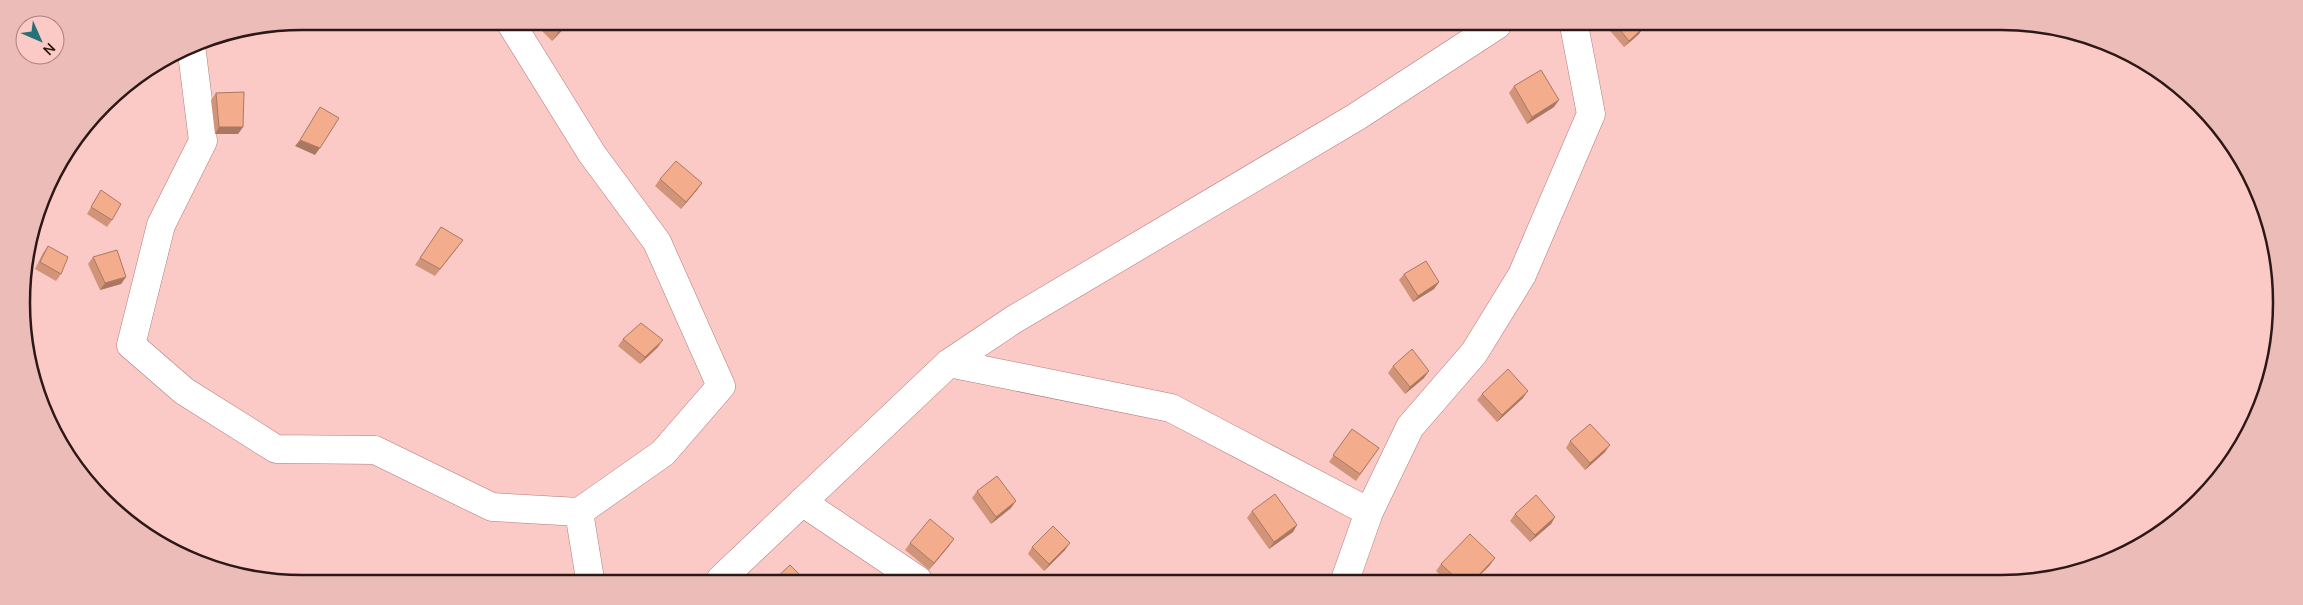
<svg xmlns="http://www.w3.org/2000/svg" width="2303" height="605" viewBox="0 0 2303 605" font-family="Manrope,sans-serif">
<rect width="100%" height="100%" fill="#fbcac6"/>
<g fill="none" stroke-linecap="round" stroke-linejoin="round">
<g stroke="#b27b76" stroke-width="29">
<path id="street" d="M510,22L592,154L657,242L721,386L663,453L579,512
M191,45L203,141L161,225L131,345L184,391L276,449L375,450L492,507L579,512L590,579
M949,363L1171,408L1369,512
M802,502L918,580
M1345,580L1369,512L1410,427L1474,353L1522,275L1591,114L1574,25"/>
</g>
<g stroke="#b27b76" stroke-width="29">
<path id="secondary" d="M721,579L949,363L1013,320L1356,117L1497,25"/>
</g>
<use href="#street" stroke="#fff" stroke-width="28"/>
<use href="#secondary" stroke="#fff" stroke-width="28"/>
</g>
<path fill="#d19478" d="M533,22H570L552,41Z
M1605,25H1643L1639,34L1624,47Z
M1514,86L1554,107L1527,124L1509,93Z
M216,93L243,127L238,134H215L211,100Z
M88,129L78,147L73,154L70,152Z
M660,179L702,183L697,190L681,209L655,186Z
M101,190L112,220L107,227L87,214Z
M441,227L458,247L435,276L415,265Z
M48,246L61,274L56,281L35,269L43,253Z
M93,257L126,277L121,284L100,290L88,264Z
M1404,274L1439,282L1434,289L1413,302L1399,280Z
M623,339L658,347L640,364L618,346Z
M1393,366L1424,378L1405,394L1388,373Z
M1482,394L1523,398L1497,422L1477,400Z
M1352,429L1379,448L1356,481L1329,462Z
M1570,441L1605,452L1585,470L1566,448Z
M977,491L1011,508L991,524L972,498Z
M1252,511L1297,525L1293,532L1269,549L1247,518Z
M1515,514L1555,517L1551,524L1530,542L1510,521Z
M910,543L949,546L929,570L905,550Z
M1032,547L1065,550L1044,571L1028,554Z
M1441,564L1490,565L1475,580H1446L1436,571Z"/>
<path fill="#aa7862" d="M567,22H570L552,41L561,28Z
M1644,27L1639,34L1624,47L1629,41Z
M1559,100L1554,107L1527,124L1532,117Z
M219,127H243L238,134H215Z
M300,140L320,148L315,155L295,146Z
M702,183L697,190L681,209L686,202Z
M126,277L121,284L100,290L105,283Z
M1439,282L1434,289L1413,302L1418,296Z
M663,340L658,347L640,364L645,357Z
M1429,371L1424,378L1405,394L1410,387Z
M1528,391L1523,398L1497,422L1502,415Z
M1610,445L1605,452L1585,470L1590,463Z
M1016,501L1011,508L991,524L996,517Z
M1555,517L1551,524L1530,542L1535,535Z
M1297,525L1293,532L1269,549L1274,542Z
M954,539L949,546L929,570L934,563Z
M1070,543L1065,550L1044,571L1049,564Z
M1495,558L1490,565L1475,580H1474Z"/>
<path fill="#f3ac8c" stroke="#aa7862" d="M555,22H567L561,28Z
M1616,25H1643L1644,27L1629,41Z
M1541,70L1559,100L1532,117L1514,86Z
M244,92L243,127H219L216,93Z
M320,107L339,118L320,148L300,140Z
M88,129L78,147L75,145Z
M676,161L702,183L686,202L660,179Z
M101,190L121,204L112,220L91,207Z
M441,227L463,240L440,269L420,258Z
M48,246L68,257L61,274L40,262Z
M117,250L126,277L105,283L93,257Z
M1426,261L1439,282L1418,296L1404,274Z
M641,323L663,340L645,357L623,339Z
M1412,349L1429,371L1410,387L1393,366Z
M1508,369L1528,391L1502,415L1482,394Z
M1590,424L1610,445L1590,463L1570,441Z
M1352,429L1379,448L1360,474L1333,455Z
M997,476L1016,501L996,517L977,491Z
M1275,494L1297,525L1274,542L1252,511Z
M1536,495L1555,517L1535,535L1515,514Z
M930,519L954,539L934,563L910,543Z
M1053,526L1070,543L1049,564L1032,547Z
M1470,534L1495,558L1474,580H1458L1441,564Z
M790,565L804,579H775Z"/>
<path d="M0 0H2303V605H0ZM302 30H2001A272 272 0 0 1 2273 302V303A272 272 0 0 1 2001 575H302A272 272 0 0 1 30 303V302A272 272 0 0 1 302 30Z" fill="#ebbcb8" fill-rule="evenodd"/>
<path fill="none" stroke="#2d1816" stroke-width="2.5" d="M302 30H2001A272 272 0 0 1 2273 302V303A272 272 0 0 1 2001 575H302A272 272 0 0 1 30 303V302A272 272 0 0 1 302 30Z"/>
<g transform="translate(40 40) rotate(135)"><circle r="24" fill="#fbcac6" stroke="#a98380"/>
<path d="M0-4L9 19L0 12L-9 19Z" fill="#277178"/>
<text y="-8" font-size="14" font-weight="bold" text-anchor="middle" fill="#2d1816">N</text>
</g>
</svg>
